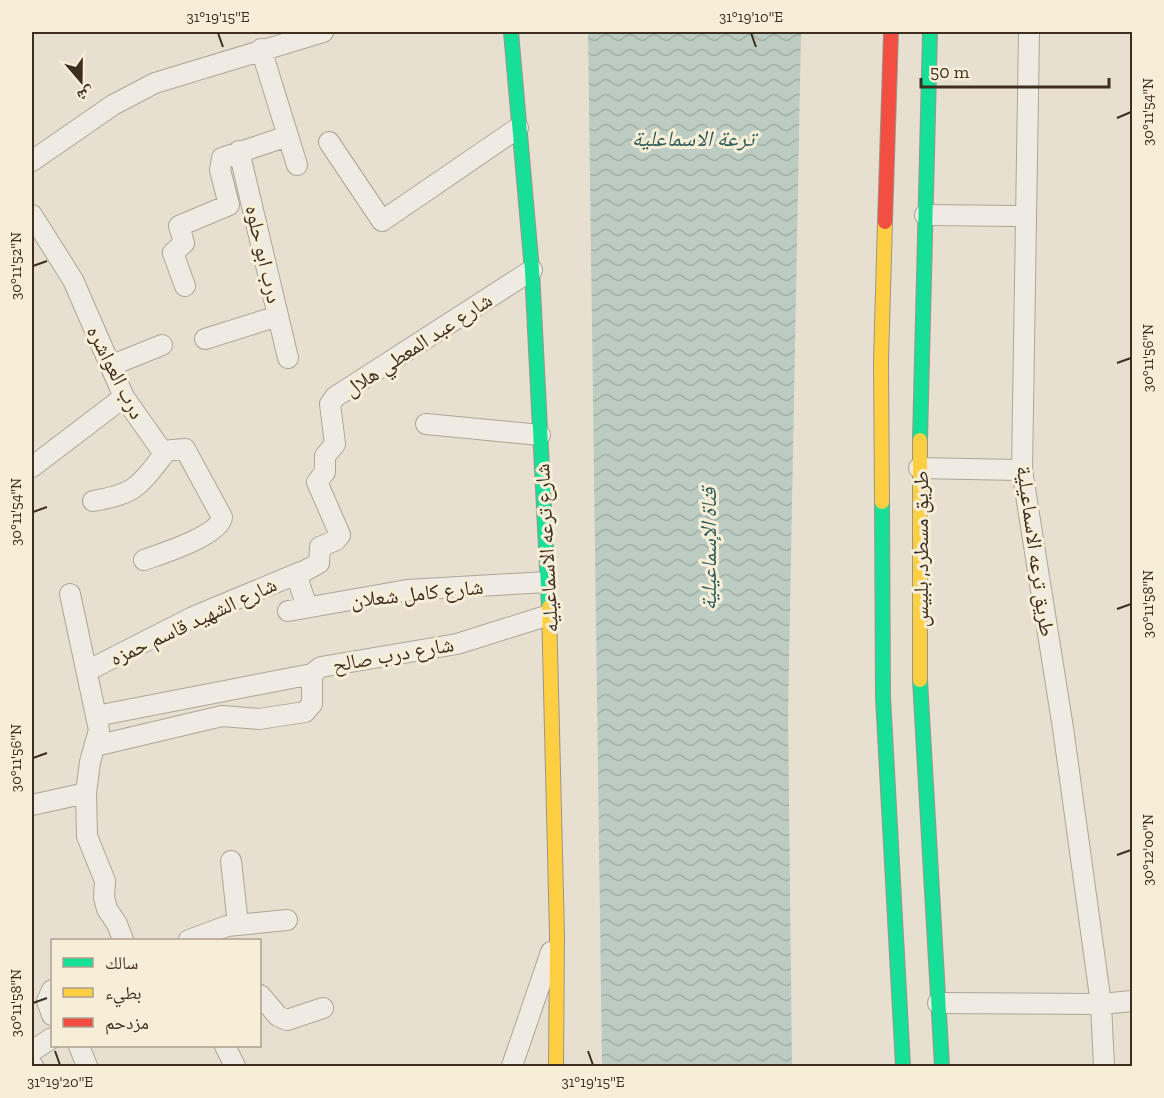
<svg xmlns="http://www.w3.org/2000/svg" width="1164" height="1098" viewBox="0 0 1164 1098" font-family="'Zilla Slab','Noto Naskh Arabic',serif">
<defs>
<pattern id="water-waves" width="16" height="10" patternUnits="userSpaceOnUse" patternTransform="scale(1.5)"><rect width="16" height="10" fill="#bcccc2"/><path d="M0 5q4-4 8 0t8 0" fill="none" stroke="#a2b0a6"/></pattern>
</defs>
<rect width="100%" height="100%" fill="#e7e0d1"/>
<path fill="url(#water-waves)" d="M588,32H801L788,714L792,1066H602Z"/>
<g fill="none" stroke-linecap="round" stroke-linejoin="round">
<g stroke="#ada599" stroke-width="22">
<path id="street" d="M1029,32L1022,470L1063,728L1101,1004L1104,1066
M261,49L297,165
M329,142L382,221L518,128
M239,151L288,358
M32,161L113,105L155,83L323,32
M32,215L73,280L124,397L162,451L185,449L222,517C221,535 161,554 144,560
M925,215L1026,216
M185,286L173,253L184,243L179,226L229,205L220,170L222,158L288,136
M205,339L278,316
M110,366L162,345
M426,424L540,435
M32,467L124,397
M919,468L1022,470
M93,501C136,494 139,486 165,453
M70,594L99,730L90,762L86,793L87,836L105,881L104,897L107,909L117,924L123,940
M307,607L299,583V574L319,563L320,547L336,540L340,535L317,482L325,472V456L335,444L330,404L335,397L532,270
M288,611L407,590L547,582
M87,671L193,617L301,572
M96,716L312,674
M95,746L222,716L259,719L305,712L312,704V674L321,667L457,644L549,615
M32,805L86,793
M231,861L238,924
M189,940L227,926L287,920
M52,990L47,1001L52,1015
M260,995L278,1016L287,1020L323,1008
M938,1003L1101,1004L1132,1001
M79,1046L87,1066
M225,1046L235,1066
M32,1051L52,1038
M32,1065L33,1066
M512,1066L551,952"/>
</g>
<g stroke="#9c958a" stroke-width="16">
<path id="fast" d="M511,32L532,270L549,607
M920,440L930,32
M882,502L883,697L903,1066
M920,680L942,1066"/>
</g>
<g stroke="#9c958a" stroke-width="16">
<path id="slow" d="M920,440V680
M882,502L881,361L885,222
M549,607L557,935L556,1066"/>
</g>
<g stroke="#9c958a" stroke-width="16">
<path id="jam" d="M885,222L891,32"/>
</g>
<use href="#street" stroke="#efebe3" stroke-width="20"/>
<use href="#fast" stroke="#16e098" stroke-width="14"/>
<use href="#slow" stroke="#ffcf43" stroke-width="14"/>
<use href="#jam" stroke="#f24e42" stroke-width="14"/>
</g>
<path fill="none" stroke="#3d2e20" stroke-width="2" d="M218,33L223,47M751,33L756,47M1117,118L1131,112M33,266L47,261M1117,363L1131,358M33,512L47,507M1117,609L1131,604M33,758L47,753M1117,855L1131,850M33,1003L47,998M55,1051L60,1065M588,1051L593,1065"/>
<g text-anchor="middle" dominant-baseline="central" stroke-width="6" stroke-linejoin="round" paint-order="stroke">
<g font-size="21" fill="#3d2e20" stroke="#f7eed8">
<text transform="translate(264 254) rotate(77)">درب ابو حلوه</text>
<text transform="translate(418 344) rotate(-33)">شارع عبد المعطي هلال</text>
<text transform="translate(116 372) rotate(63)">درب العواشره</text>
<text transform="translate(546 548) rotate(-93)">شارع ترعه الاسماعيليه</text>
<text transform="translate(920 549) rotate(-90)">طريق مسطرد, بلبيس</text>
<text transform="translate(1036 551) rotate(82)">طريق ترعه الاسماعيلية</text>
<text transform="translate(417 593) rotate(-6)">شارع كامل شعلان</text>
<text transform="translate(193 621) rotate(-25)">شارع الشهيد قاسم حمزه</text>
<text transform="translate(393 654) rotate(-10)">شارع درب صالح</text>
</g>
<g font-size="22" font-style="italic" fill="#2f5d5a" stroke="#f7eed8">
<text x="693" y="138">ترعة الاسماعلية</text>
<text transform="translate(708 549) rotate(-90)">قناة الإسماعيلية</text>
</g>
</g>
<rect width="1164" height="1098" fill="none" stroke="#f7eed8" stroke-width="66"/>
<rect x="51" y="939" width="210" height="108" fill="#f7eed8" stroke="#ada18e" stroke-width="1.5"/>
<rect x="63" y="958" width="30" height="9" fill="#16e098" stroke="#ada18e" stroke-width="1.5"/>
<text x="105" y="969" font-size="18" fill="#3d2e20">سالك</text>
<rect x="63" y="988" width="30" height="9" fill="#ffcf43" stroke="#ada18e" stroke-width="1.5"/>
<text x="105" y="999" font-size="18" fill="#3d2e20">بطيء</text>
<rect x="63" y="1018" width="30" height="9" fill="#f24e42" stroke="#ada18e" stroke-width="1.5"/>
<text x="105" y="1029" font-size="18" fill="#3d2e20">مزدحم</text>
<g transform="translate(81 81) rotate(160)" stroke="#f7eed8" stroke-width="4.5" paint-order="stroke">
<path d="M0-4.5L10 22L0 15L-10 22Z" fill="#3d2e20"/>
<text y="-9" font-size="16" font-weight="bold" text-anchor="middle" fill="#3d2e20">ش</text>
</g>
<path d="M921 78v9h188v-9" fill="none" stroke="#3d2e20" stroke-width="3"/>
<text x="930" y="78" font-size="18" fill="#3d2e20" stroke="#f7eed8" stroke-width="4.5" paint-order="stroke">50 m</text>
<rect x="33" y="33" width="1098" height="1032" fill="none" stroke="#3d2e20" stroke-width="2"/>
<g font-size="15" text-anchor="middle" fill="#3d2e20">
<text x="218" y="22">31°19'15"E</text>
<text x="751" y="22">31°19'10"E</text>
<text transform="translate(1148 112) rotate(-90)" y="5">30°11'54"N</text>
<text transform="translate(16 266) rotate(-90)" y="5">30°11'52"N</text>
<text transform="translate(1148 358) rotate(-90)" y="5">30°11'56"N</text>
<text transform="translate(16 512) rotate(-90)" y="5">30°11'54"N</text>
<text transform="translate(1148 604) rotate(-90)" y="5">30°11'58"N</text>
<text transform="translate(16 758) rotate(-90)" y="5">30°11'56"N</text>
<text transform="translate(1148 850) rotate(-90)" y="5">30°12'00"N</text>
<text transform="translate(16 1003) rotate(-90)" y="5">30°11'58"N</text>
<text x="60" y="1087">31°19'20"E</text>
<text x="593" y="1087">31°19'15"E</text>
</g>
</svg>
